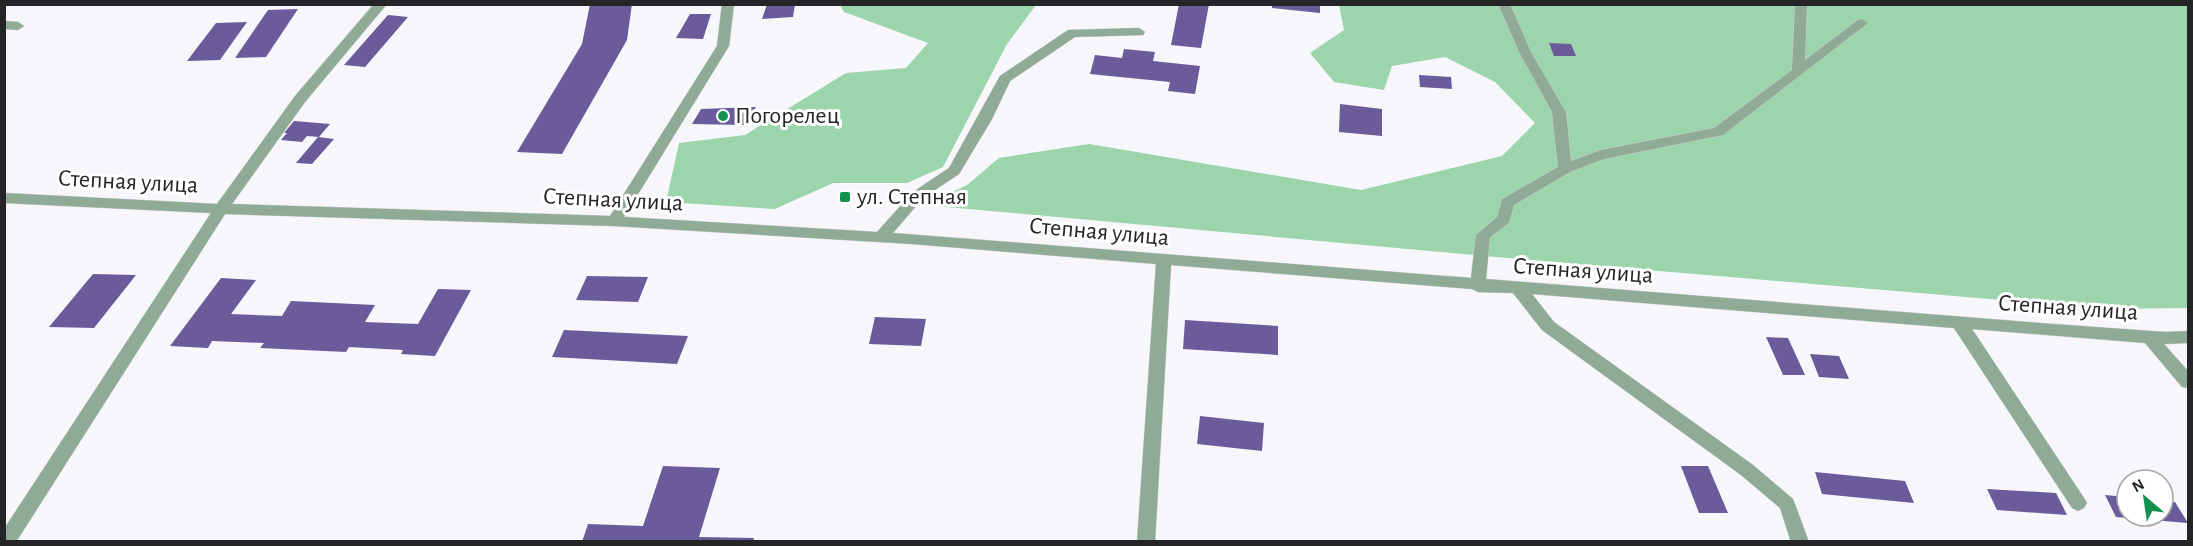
<svg xmlns="http://www.w3.org/2000/svg" width="2193" height="546" viewBox="0 0 2193 546" font-family="'Alegreya Sans',sans-serif">
<rect width="100%" height="100%" fill="#f6f6fb"/>
<path fill="#9cd4ab" d="M840,5H1036L1007,44L943,167L907,183H833L775,209L666,202L679,143L745,135L846,73L906,68L928,43L844,12Z
M1339,5H2188V308L2107,309L1496,257L925,205L967,185L999,158L1089,144L1361,190L1502,156L1535,123L1495,82L1445,57L1392,66L1384,90L1334,82L1310,53L1344,30Z"/>
<path fill="#6a5c9a" d="M590,4H632L627,40L562,154L517,152L582,44Z
M767,4H795L793,17L762,19Z
M1179,4H1209L1201,48L1171,45Z
M1272,4H1320V13L1272,8Z
M298,9L266,57L235,58L268,10Z
M690,14H711L703,39L676,38Z
M388,15L408,17L365,67L344,65Z
M247,22L220,60L187,61L216,23Z
M1549,43L1571,44L1576,56H1554Z
M1124,49L1155,52L1153,61L1200,66L1195,94L1168,91L1170,82L1090,74L1095,55L1122,58Z
M1419,75L1451,77L1452,89L1420,87Z
M1340,104L1382,109V136L1339,132Z
M756,107L744,125L692,124L701,109Z
M294,121L330,124L319,137L307,136L302,142L281,140L287,133H284Z
M318,137L334,139L312,164L296,163Z
M93,274L136,275L94,328L49,327Z
M587,276L648,277L638,302L576,300Z
M221,278L256,280L231,314L282,316L291,301L375,305L365,322L418,324L438,289L471,290L435,356L401,354L403,350L349,347L346,352L260,348L264,343L212,341L208,348L170,346Z
M875,317L926,319L921,346L869,344Z
M1185,320L1278,326V355L1183,349Z
M564,330L688,336L677,364L552,357Z
M1766,337L1788,338L1805,375H1783Z
M1810,354L1839,356L1849,379L1819,377Z
M1200,416L1264,423L1262,451L1197,444Z
M663,466L720,468L699,537L754,538L753,542H582L588,524L643,526Z
M1681,466H1708L1728,513H1699Z
M1815,472L1905,481L1914,503L1822,494Z
M1987,489L2056,493L2067,515L1997,510Z
M2105,495L2127,497V518L2116,517Z
M2163,501L2175,502L2188,523L2127,518L2163,516Z"/>
<g fill="none" stroke-linecap="round" stroke-linejoin="round">
<g stroke="#d0d0d5" stroke-width="1">
<path id="minor" d="M374,4H387L305,102L232,204L610,216L717,46L722,4H734L729,46L624,217L877,232L913,192L949,168L1000,76L1068,30L1139,28L1145,32L1143,35L1075,37L1010,81L992,119L959,174L923,198L893,233L1471,278L1476,235L1497,217L1502,199L1558,167L1552,112L1519,52L1498,4H1510L1531,52L1566,112L1571,161L1601,150L1714,128L1792,70L1795,4H1807L1805,60L1858,20L1862,19L1868,23L1723,135L1604,159L1570,172L1514,205L1509,223L1490,237L1486,279L2053,324L2165,332L2188,331V343L2164,344L2188,371V388L2182,387L2145,343L1972,329L2084,498L2087,503L2084,508L2078,511L2072,508L1954,328L1532,294L1554,322L1753,465L1793,499L1809,542H1791L1780,508L1741,475L1542,330L1513,293L1478,292L1472,289L1171,265L1155,542H1137L1156,264L912,244L614,226L225,214L16,542H4V529L211,213L4,203V193L217,204L295,96Z
M4,21L18,22L24,26L18,30L4,29Z"/>
</g>
<use href="#minor" fill="#8fab96" fill-rule="evenodd"/>
</g>
<g fill="#13924f" stroke="#fff" stroke-width="2">
<circle cx="723" cy="116" r="6"/>
<rect x="839" y="191" width="12" height="12" rx="3"/>
</g>
<g text-anchor="middle" dominant-baseline="central" stroke-width="6" stroke-linejoin="round" paint-order="stroke">
<g font-size="24" fill="#252426" stroke="#fff" text-anchor="start">
<text x="735" y="116">Погорелец</text>
<text x="857" y="197">ул. Степная</text>
</g>
<g font-size="24" fill="#252426" stroke="#fff">
<text transform="translate(128 182) rotate(3)">Степная улица</text>
<text transform="translate(613 200) rotate(3)">Степная улица</text>
<text transform="translate(1099 232) rotate(5)">Степная улица</text>
<text transform="translate(1583 271) rotate(4)">Степная улица</text>
<text transform="translate(2068 308) rotate(4)">Степная улица</text>
</g>
</g>
<rect width="2193" height="546" fill="none" stroke="#252426" stroke-width="12"/>
<g transform="translate(2145 498) rotate(331)"><circle r="28" fill="#ffffff" stroke="#a8a7a8" stroke-width="1.5"/>
<path d="M0-4.5L10 22L0 15L-10 22Z" fill="#13924f"/>
<text y="-9" font-size="16" font-weight="bold" text-anchor="middle" fill="#252426">N</text>
</g>
</svg>
